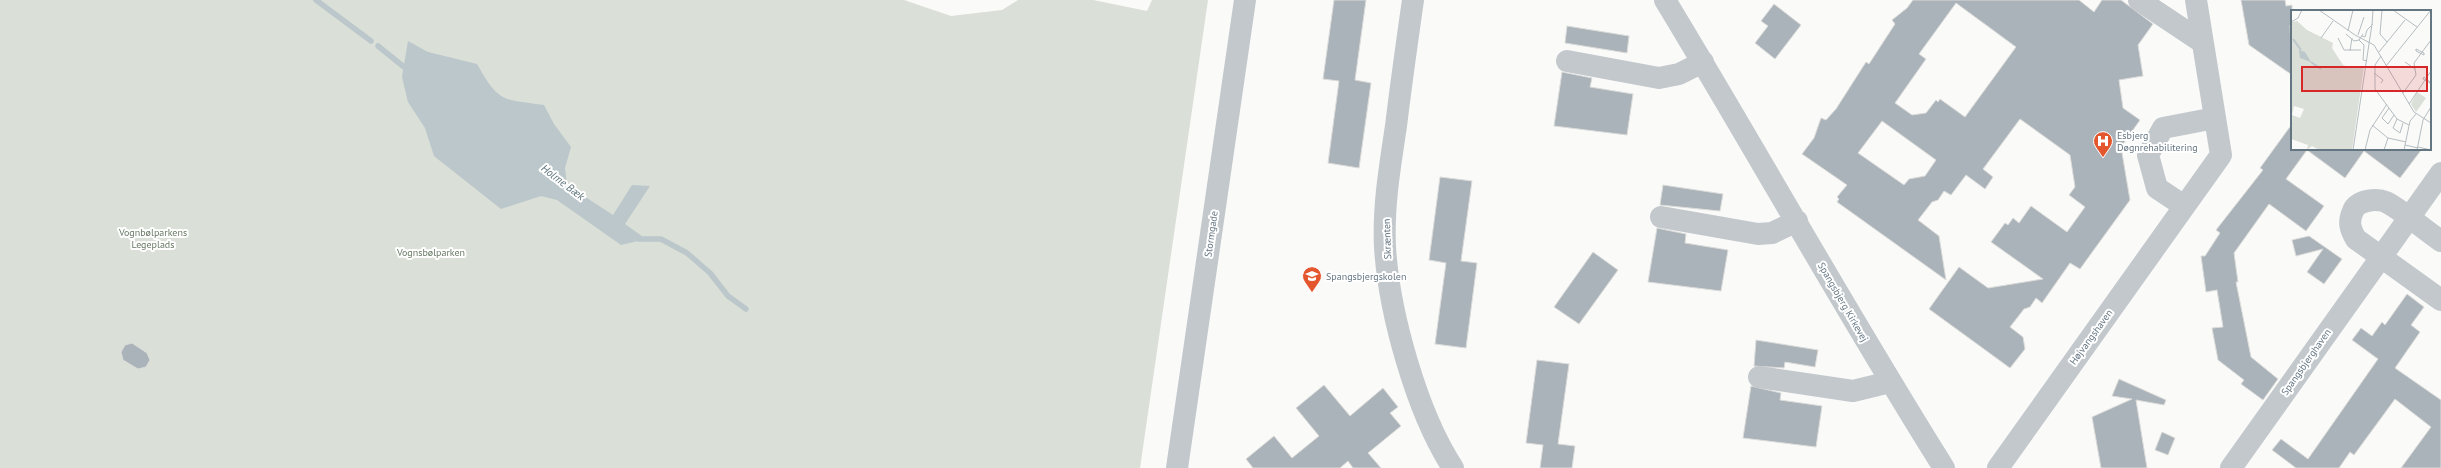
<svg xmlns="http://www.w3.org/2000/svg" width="2441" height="468" viewBox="0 0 2441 468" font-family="'PT Sans',sans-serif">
<rect width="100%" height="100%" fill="#fafaf8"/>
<path fill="#dadfd7" d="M0,0H904L951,16L1002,10L1018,0H1093L1147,11L1152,0H1208L1140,468H0Z"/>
<path fill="#bbc7cb" d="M408,41L428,52L477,64C499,103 502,99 544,105L554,124L571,147L565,168L567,185L613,215L632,185L650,186L625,224L646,239L621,245L557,200L541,196L501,209L434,156L425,128L408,102L402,77Z"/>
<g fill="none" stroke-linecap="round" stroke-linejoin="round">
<path stroke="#bbc7cb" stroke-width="5.5" d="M316,0L371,41
M378,46L409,71
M639,239H661L687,253L710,273L728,296L746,309"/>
</g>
<path fill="#aab3b9" stroke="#dcdcda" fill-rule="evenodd" d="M1334,0H1366L1355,80L1371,83L1359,168L1328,163L1339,81L1323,79Z
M1913,0H2079L2094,12L2102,0H2121L2153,24L2138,45L2143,76L2119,80L2123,108L2140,120L2121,147L2130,200L2080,269L2070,263L2042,303L2036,298L2030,307L2024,309L2010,327L2023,337L2025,349L2010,368L1929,309L1959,267L1988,288L2043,279L1991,242L2005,223L2008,225L2013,218L2019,223L2031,206L2067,232L2085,207L2069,195L2075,187L2070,155L2020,119L1983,169L1993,177L1985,189L1966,175L1951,195L1944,191L1938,200L1932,202L1918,220L1939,236L1946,280L1837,202L1839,199L1837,197L1847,185L1802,154L1814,138L1821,118L1826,120L1836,109L1866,62L1869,64L1895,24L1892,20L1907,8ZM1956,3L2016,47L1965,117L1940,99L1938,102L1936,100L1926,113L1912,115L1895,103L1926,59L1919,54ZM1882,121L1936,160L1925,176L1909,179L1904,185L1858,153Z
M2241,0H2285L2286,6L2292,5V24L2290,25L2292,75L2249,45Z
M1774,4L1801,25L1775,59L1755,43L1768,26L1761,21Z
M1567,26L1629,36L1627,53L1565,43Z
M1562,72L1592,78L1590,87L1633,94L1627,135L1554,126Z
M2292,124V149H2422L2400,178L2364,151L2345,178L2307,150L2286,179L2324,206L2306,231L2269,204L2234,253L2238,282H2236L2251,357L2278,379L2263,400L2241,384L2244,380L2218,360L2212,328L2223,327L2217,290L2206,292L2201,256H2205L2220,233L2216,230L2263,170L2260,168Z
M1440,177L1472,181L1461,261L1477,263L1466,348L1435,344L1446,263L1429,260Z
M1663,185L1723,194L1720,211L1660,205Z
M1657,228L1686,234L1685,243L1728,250L1721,291L1648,282Z
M2309,236L2342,259L2324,284L2307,272L2323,249L2296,256L2292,240Z
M1593,252L1618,270L1579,324L1554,307Z
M2407,294L2424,307L2411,325L2420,332L2395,368L2441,400V468H2401L2431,427L2395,399L2354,455L2350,452L2339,468H2296L2272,450L2281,439L2308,459L2378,359L2352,340L2361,328L2372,336L2382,322L2385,325Z
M1756,340L1818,350L1815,367L1785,362L1784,368L1754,366Z
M132,343L147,353L150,360L146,367L138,369L123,360L121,352L125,345Z
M1537,360L1569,364L1558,444L1575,446L1572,468H1540L1543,445L1526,443Z
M2119,379L2166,400L2164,405L2136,400L2147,468H2101L2092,417L2132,399L2112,396Z
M1324,385L1350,416L1383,388L1398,407L1390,413L1401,426L1368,453L1381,468H1353L1348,461L1340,468H1253L1246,459L1274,436L1292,458L1319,436L1296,408Z
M1751,386L1781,393L1780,400L1822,406L1816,447L1743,438Z
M2162,432L2175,438L2168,455L2155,450Z"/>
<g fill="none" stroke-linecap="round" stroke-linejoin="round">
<path stroke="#c3c8cc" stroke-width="22" d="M1413,0C1407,42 1401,84 1396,126C1390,166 1383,206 1385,247C1389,313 1417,413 1453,468
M1665,0C1759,155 1847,314 1944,468
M2139,0L2202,42
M1567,61L1659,78L1679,74L1703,62
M2184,206L2157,188L2148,155L2163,128L2215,118
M1661,217L1758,234L1772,233L1797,221
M2441,241C2423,229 2405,212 2386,202C2377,198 2357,200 2353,211C2348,222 2350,229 2356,239L2441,300
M1759,377L1853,391L1890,382
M1177,468L1245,0
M1998,468L2221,155L2196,0
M2231,468L2441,173"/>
</g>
<defs>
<g id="hospital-pin" transform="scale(1)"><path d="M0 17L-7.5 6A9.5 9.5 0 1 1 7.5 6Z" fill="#e4572e" stroke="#fff"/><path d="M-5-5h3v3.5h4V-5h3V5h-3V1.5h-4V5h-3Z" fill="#fff"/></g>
<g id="school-pin" transform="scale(1)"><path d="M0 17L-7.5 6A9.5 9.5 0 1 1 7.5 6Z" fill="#e4572e" stroke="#fff"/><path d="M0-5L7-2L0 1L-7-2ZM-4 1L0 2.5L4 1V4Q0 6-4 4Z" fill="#fff"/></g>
</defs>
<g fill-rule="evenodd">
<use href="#hospital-pin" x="2103" y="141"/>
<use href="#school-pin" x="1312" y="276"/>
</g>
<g text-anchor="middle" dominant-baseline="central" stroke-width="4" stroke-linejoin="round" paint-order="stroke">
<g font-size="10" fill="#657683" stroke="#fff" text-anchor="start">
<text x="2117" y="135">Esbjerg<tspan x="2117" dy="12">Døgnrehabilitering</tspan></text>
<text x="1326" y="276">Spangsbjergskolen</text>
</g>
<g font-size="10" fill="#687a64" stroke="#fff">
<text x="153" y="232">Vognbølparkens<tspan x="153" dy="12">Legeplads</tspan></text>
<text x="431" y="252">Vognsbølparken</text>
</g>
<g font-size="10" fill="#657683" stroke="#fff">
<text transform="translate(1211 234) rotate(-82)">Stormgade</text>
<text transform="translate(1387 239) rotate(-92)">Skrænten</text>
<text transform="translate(1843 302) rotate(60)">Spangsbjerg Kirkevej</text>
<text transform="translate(2091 337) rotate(-54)">Højvangshaven</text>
<text transform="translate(2306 362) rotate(-55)">Spangsbjerghaven</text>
</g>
<g font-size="11" font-style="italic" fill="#60757c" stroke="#fff">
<text transform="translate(563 182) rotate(37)">Holme Bæk</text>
</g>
</g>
<g transform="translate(2291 10)">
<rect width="140" height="140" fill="#fafaf8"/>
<path d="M6,11L16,20L42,33L41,38L52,55L60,58L73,56L61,140H28L21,136L16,140L17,135L0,129V12ZM3,96L13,99L9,108L1,105ZM126,82L135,88L125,102L120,94Z" fill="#dadfd7" fill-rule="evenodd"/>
<path d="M8,40L14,42L20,52L9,48Z" fill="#bbc7cb"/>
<path fill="none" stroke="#bbc7cb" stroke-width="2" d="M2,29L10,40M20,52L30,59"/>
<path fill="none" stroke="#b5bdc2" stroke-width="1" d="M28,0L64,25M91,0L89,24L96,32M102,0L126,17M0,12L7,8L11,0M81,15L82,0M57,21L62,0M55,24L63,31L68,30M72,24L68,30L73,35L72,50L76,51M64,25L83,35L123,102L140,113M67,25L73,7M71,26L74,27L76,20L80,16M30,28L42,11M47,28L53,40H70M125,39L133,43V45L125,41ZM59,41L61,28M88,42L114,10M90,46L84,55V79L106,109L118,115M114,52L124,59M95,56L140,0M83,63L92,70L90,73M133,67L139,72V73L132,69ZM112,83L125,65L123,53L140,30M118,94L140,61M98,98L91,108L97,114L103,105M106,109L102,118L109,123L112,113M81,115L97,128L115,132M114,135L127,138M127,137L140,140M62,140L81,14M74,140L79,120L96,94M93,140L97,128M113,140L119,111L125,104M126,140L132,110L140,97"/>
<path fill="#d62828" fill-opacity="0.15" stroke="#d62828" stroke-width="2" d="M11,57H136V81H11Z"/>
<rect width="140" height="140" fill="none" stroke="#657683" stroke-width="2"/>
</g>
</svg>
